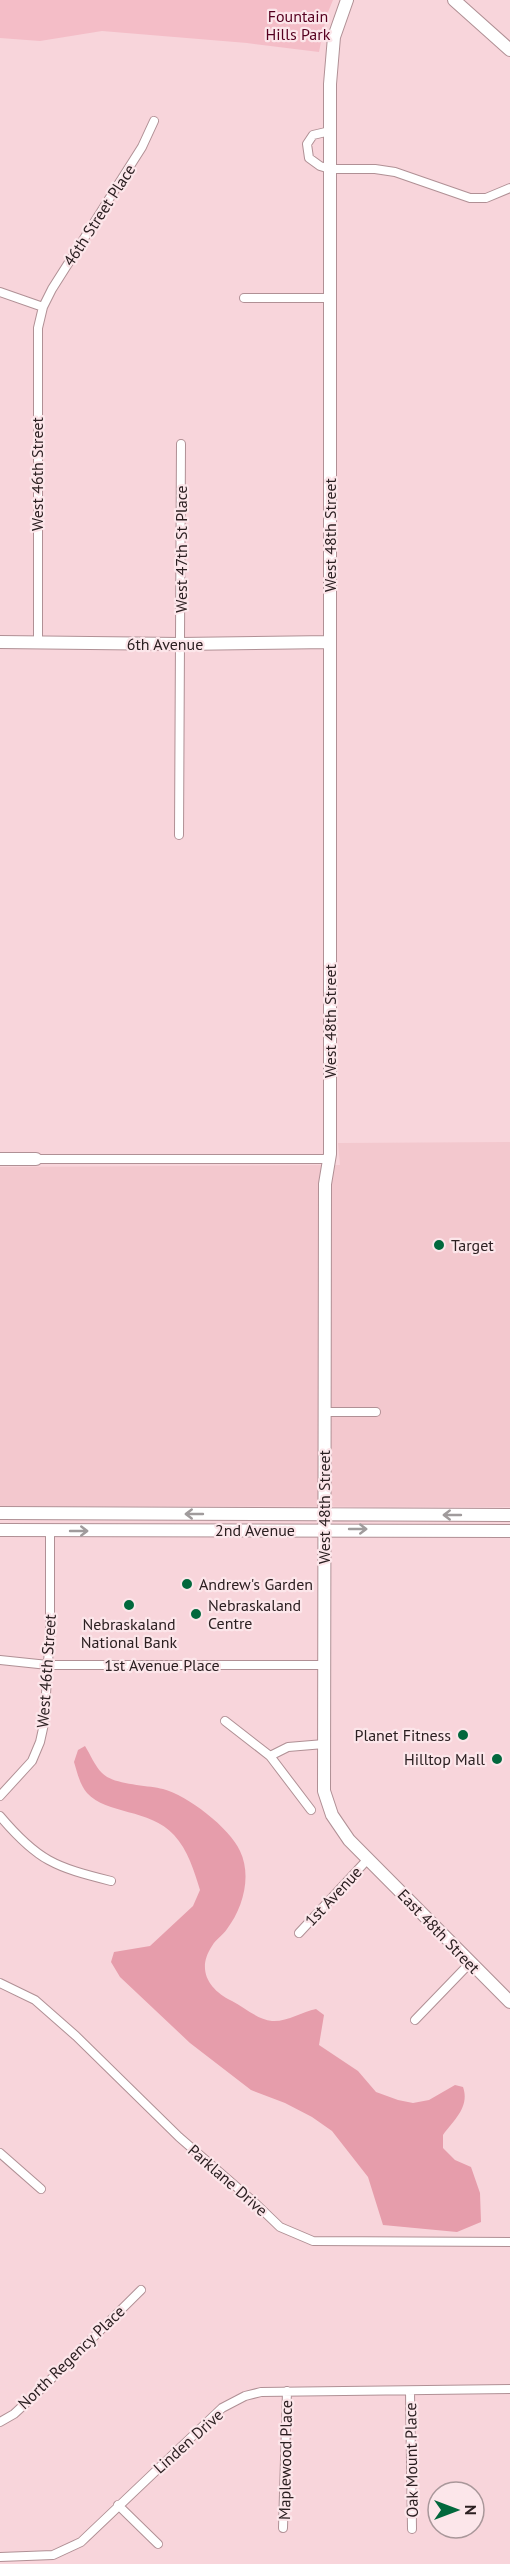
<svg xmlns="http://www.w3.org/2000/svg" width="510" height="2564" viewBox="0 0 510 2564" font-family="'PT Sans',sans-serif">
<rect width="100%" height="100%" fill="#f8d5db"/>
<path fill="#f3c8ce" d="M510,1142V1507L0,1506V1167L340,1165L338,1143Z"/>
<path fill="#f4bdc7" d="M0,0H333L326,17L319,52L247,43L102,31L40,41L0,38Z"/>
<path fill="#e69dab" d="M85,1746C90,1754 95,1766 102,1773C113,1785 147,1785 163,1789C187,1795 230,1828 240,1851C252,1876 243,1908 227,1929C223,1935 216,1939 212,1946C196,1970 209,1990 232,2001C244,2007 258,2020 272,2021C287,2022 302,2012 316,2009L324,2015L319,2045L358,2071L376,2092L398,2100L413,2103L429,2100L455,2085L463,2087C470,2107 454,2120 443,2135V2148L455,2160L471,2167L480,2193L481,2222L457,2232L383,2225L368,2177L332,2131L312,2117L285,2103L251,2090L190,2043L120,1977L111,1962L114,1952L150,1946L193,1906L200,1890C194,1871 188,1850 174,1835C149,1808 107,1815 87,1793C80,1785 77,1772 74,1762L78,1750Z"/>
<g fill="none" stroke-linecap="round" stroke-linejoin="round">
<g stroke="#b09095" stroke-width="10">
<path id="street" d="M330,131L313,135L307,144L309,158L320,166L330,169H375L395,172L470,198H486L510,188
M0,292L43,307
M244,298H331
M38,642V328L43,307L52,289L142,147L154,121
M179,835L181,444
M36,1159H330
M325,1412H376
M0,1660L48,1665H324
M225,1721L270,1756L311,1810
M270,1756L288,1747L324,1744
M0,1796L32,1761L40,1742L44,1724L50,1633V1531
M0,1816C38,1861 55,1867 111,1881
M299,1933L367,1860
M0,1983L35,2000L76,2036L179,2137L255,2203L280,2227L313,2241L510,2242
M415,2020L470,1963
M0,2153L41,2189
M410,2391L412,2529
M0,2422L14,2414L41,2389L141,2290
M118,2505L158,2544
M283,2528L287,2391
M0,2557L53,2555L81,2542L222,2408L245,2396L261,2392L510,2389"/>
</g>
<g stroke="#b09095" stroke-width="14">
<path id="secondary" d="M347,0L334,37L330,84V1154L325,1184L324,1791L332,1815L349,1840L510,2002
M454,0L510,50
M0,642L180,644L330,642
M0,1159H36
M0,1513L510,1515
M0,1530L510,1531"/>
</g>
<use href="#street" stroke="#fff" stroke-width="8"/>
<use href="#secondary" stroke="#fff" stroke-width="12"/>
</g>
<defs><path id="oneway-shaft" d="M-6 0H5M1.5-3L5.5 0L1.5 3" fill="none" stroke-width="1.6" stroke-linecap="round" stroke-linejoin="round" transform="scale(1.5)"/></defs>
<g stroke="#a09b9c">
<use href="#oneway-shaft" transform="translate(194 1514) rotate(-180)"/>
<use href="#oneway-shaft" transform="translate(452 1515) rotate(-180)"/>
<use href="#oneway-shaft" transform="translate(358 1529)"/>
<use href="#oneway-shaft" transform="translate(79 1531)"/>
</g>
<g fill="#02683d" stroke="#fce6ea" stroke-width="2">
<circle cx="439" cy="1245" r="6"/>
<circle cx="187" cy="1584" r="6"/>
<circle cx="129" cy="1605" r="6"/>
<circle cx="196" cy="1614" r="6"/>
<circle cx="463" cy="1735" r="6"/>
<circle cx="497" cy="1759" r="6"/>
</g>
<g text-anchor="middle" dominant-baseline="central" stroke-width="4.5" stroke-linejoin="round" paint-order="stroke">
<g font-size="16" fill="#560020" stroke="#fce6ea">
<text x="298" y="16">Fountain<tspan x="298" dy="18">Hills Park</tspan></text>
</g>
<g font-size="16" fill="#2c2022" stroke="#fce6ea">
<text transform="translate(99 215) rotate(-57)">46th Street Place</text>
<text transform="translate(37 474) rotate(-90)">West 46th Street</text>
<text transform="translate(330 535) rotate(-90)">West 48th Street</text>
<text transform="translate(181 549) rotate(-90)">West 47th St Place</text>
<text x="165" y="644">6th Avenue</text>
<text transform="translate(330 1021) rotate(-90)">West 48th Street</text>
<text transform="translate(324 1507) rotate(-90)">West 48th Street</text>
<text x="255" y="1530">2nd Avenue</text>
<text x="162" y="1665">1st Avenue Place</text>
<text transform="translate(46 1671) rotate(-86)">West 46th Street</text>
<text transform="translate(333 1896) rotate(-47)">1st Avenue</text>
<text transform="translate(439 1931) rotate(46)">East 48th Street</text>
<text transform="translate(228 2180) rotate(41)">Parklane Drive</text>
<text transform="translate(71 2357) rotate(-44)">North Regency Place</text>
<text transform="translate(188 2441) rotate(-42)">Linden Drive</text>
<text transform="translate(285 2460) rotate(-89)">Maplewood Place</text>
<text transform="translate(411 2460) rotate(-91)">Oak Mount Place</text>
</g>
<g font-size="16" fill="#2c2022" stroke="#fce6ea" text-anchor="start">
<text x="451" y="1245">Target</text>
<text x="199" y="1584">Andrew's Garden</text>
<text x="208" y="1605">Nebraskaland<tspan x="208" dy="18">Centre</tspan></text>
<text x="129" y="1624" text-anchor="middle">Nebraskaland<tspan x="129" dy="18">National Bank</tspan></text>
<text x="451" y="1735" text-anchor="end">Planet Fitness</text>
<text x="485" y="1759" text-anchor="end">Hilltop Mall</text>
</g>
</g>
<g transform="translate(456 2510) rotate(90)"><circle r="28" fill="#fce6ea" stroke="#a9979a" stroke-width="1.5"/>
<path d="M0-4.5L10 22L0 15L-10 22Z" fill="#02683d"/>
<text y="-9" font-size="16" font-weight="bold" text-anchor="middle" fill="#2c2022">N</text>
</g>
</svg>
